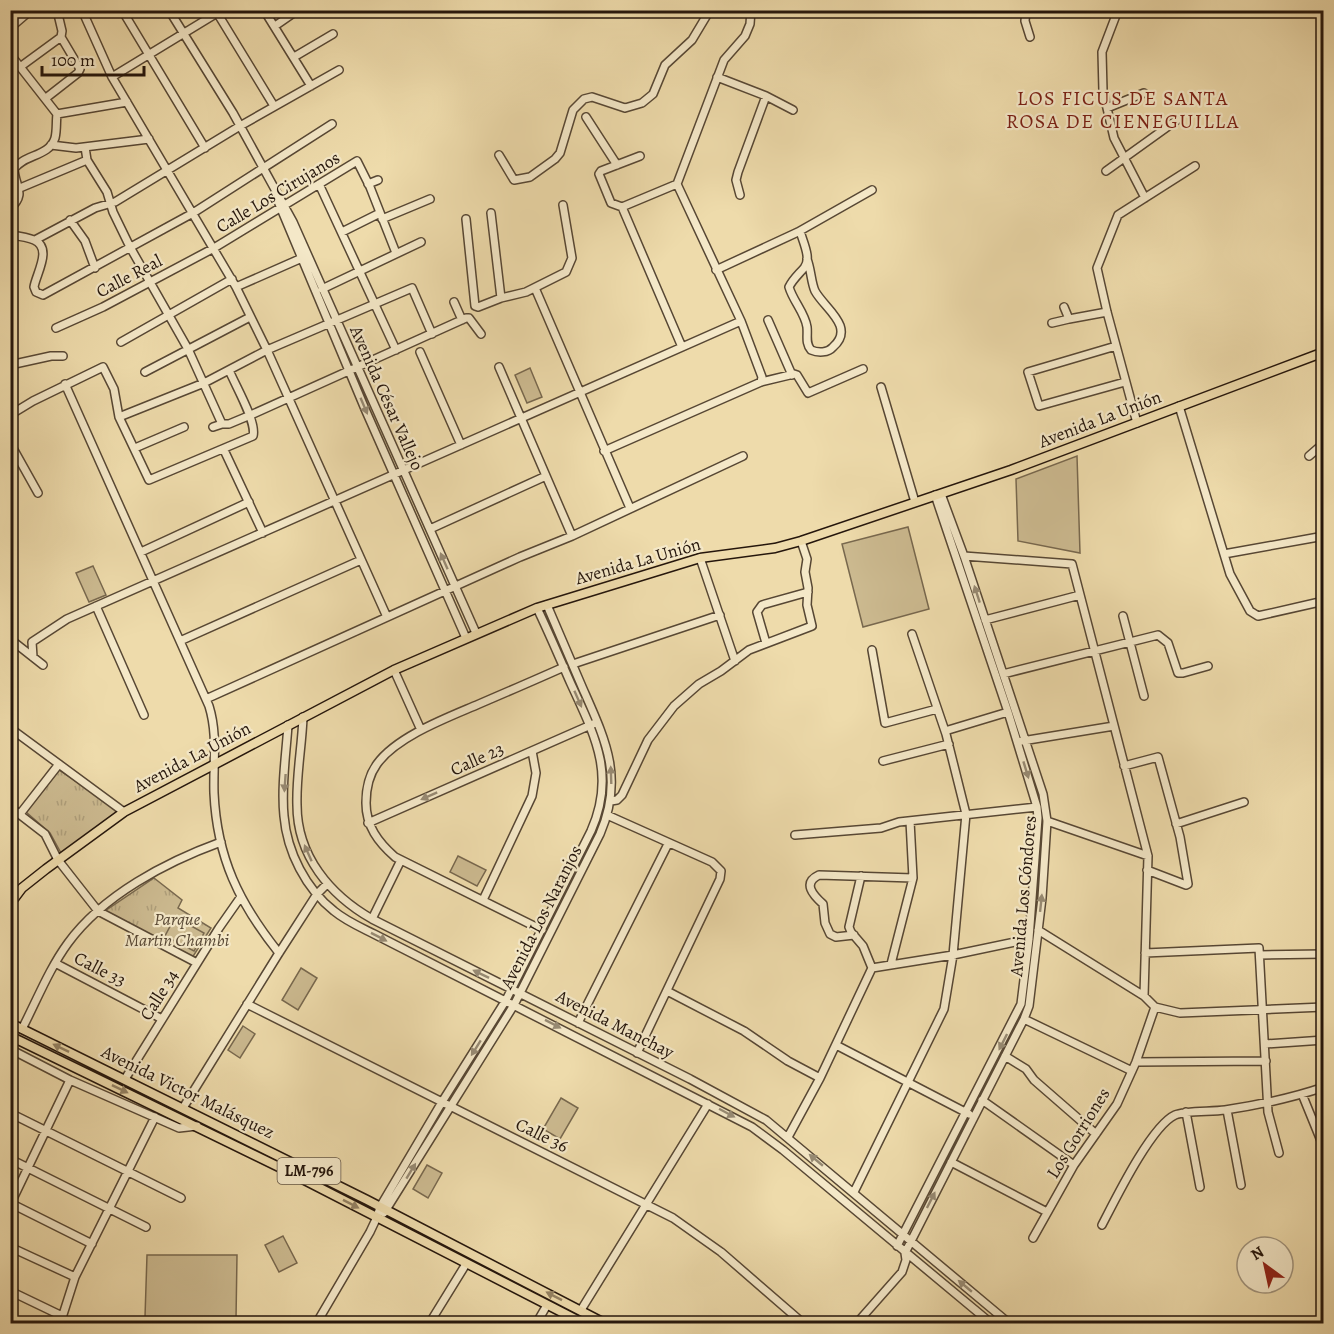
<svg xmlns="http://www.w3.org/2000/svg" width="1334" height="1334" viewBox="0 0 1334 1334" font-family="Alegreya,serif">
<defs>
<pattern id="grass-tufts" width="24" height="20" patternUnits="userSpaceOnUse" patternTransform="scale(1.5)"><rect width="24" height="20" fill="#ccba90"/><path d="M3 7l-1-3M5 7V3M7 7l1-3M15 17l-1-3M17 17v-4M19 17l1-3" fill="none" stroke="#af9f7b"/></pattern>
</defs>
<rect width="100%" height="100%" fill="#eedbab"/>
<filter id="stains"><feTurbulence type="fractalNoise" baseFrequency=".00333" numOctaves="4"/><feColorMatrix values="0 0 0 0 .2 0 0 0 0 .09 0 0 0 0 .02 0 0 0 .5 -.17"/></filter>
<radialGradient id="worn" r=".72"><stop offset=".6" stop-color="#630" stop-opacity="0"/><stop offset="1" stop-color="#630" stop-opacity=".3"/></radialGradient>
<path fill="url(#grass-tufts)" stroke="#78684e" stroke-width="1.5" d="M59,770L111,805L117,813L61,853L50,833L26,812Z
M154,878L182,900L178,908L211,928L192,958L105,911Z"/>
<path fill="#ccba90" stroke="#78684e" stroke-width="1.5" d="M530,368L542,397L527,403L515,375Z
M1077,456L1080,553L1018,541L1016,479Z
M908,527L929,609L863,627L842,544Z
M93,566L106,595L89,602L76,573Z
M458,856L486,870L477,886L450,872Z
M175,917L204,933L194,951L165,936Z
M301,968L317,978L298,1010L282,1000Z
M243,1026L255,1034L240,1058L228,1050Z
M561,1098L578,1108L560,1139L543,1129Z
M427,1165L442,1173L428,1198L413,1189Z
M283,1236L297,1263L279,1272L265,1245Z
M147,1255H237L236,1319L145,1317Z"/>
<g fill="none" stroke-linecap="round" stroke-linejoin="round">
<g stroke="#574734" stroke-width="10">
<path id="minor" d="M82,10L112,77L236,287L267,350L387,617
M122,10L205,148
M169,10L233,113L293,222L476,633
M264,10L311,86
M751,10L750,24L745,36L724,60L677,184L741,321L762,377L761,382
M1026,10L1025,21L1030,37
M1118,10L1102,52L1103,91L1114,138L1145,198
M216,11L274,106
M275,26L298,10
M10,28L31,10
M10,54L57,114C56,121 57,130 55,138C49,157 24,154 14,169C15,187 27,193 10,209
M294,57L333,34
M20,67L61,37L62,31L57,10
M112,77L222,10
M717,77L766,96L793,110
M46,98L78,73L80,69L61,37
M1107,108L1144,93
M57,114L127,102
M586,117L617,165
M51,145L76,148L149,139
M85,147L87,160L107,192L113,212L130,247L188,349L222,424
M499,155L514,180L530,177L555,159L560,153L573,110L584,99L592,97L625,108L642,103L653,94L665,65L692,40L707,15L712,10
M640,156L601,171L599,174L611,203L622,207L677,184
M1106,171L1177,120
M319,184L396,350
M368,184L378,180
M20,188L87,160
M740,195L736,180L738,172L766,96
M277,199L365,409L466,638
M622,207L682,347
M491,213L501,298L526,292L566,272L572,258L563,205
M382,219L430,199
M466,219L475,306L478,307L501,298
M70,220L85,241L95,268
M800,231C803,242 812,259 804,268C798,275 793,279 789,287C793,301 805,313 807,327C808,336 805,343 811,350C818,353 828,353 833,347C856,327 824,308 815,291C811,282 811,269 807,259
M342,232L380,213
M10,235C18,236 27,237 34,240C53,248 36,274 34,287L36,292L43,295L193,213L332,124
M35,240L95,208L115,202L240,126L339,70
M716,270L798,232L872,190
M236,287L302,258
M535,288L630,508
M322,289L421,242
M454,302L462,320
M1064,307L1069,319L1107,312
M768,320L792,375
M1052,323L1069,319
M56,328L103,307L214,248L357,161L370,187L396,253
M121,342L232,279
M1116,346L1028,372L1039,406L1125,382
M420,352L461,445
M1319,354L1324,362
M10,365L51,356H63
M499,367L572,536
M145,372L250,317
M65,384L209,706C218,735 213,763 214,793C217,858 239,903 279,953
M881,387L915,502
M1179,406L1230,574L1250,611L1258,616L1324,601
M10,415L33,401L103,367L114,389L119,417L149,480L253,436C257,422 235,385 229,370
M119,417L204,383L267,350L412,288L432,334
M1137,423L1107,312L1097,268L1118,215L1195,166
M213,427L222,424H229L253,414L466,318H469L481,334
M10,443L38,493
M135,448L184,427
M224,450L263,533
M604,451L761,382L794,374L797,375L808,393L863,369
M1309,456L1324,443
M430,529L546,476
M141,552L249,502
M1224,554L1324,536
M964,556L1072,564L1148,856L1144,996
M700,558L735,661
M96,606L144,715
M1123,616L1144,696
M985,620L1080,595
M10,639L43,665
M180,641L361,560
M766,643L757,612L762,605L808,592
M872,650L885,723L937,709
M33,657L32,642L67,619L741,321
M573,664L720,615
M394,670L421,730
M1003,674L1158,635L1168,643L1178,673H1183L1208,666
M206,699L520,557L572,536L743,456
M303,717C302,746 296,776 297,805C297,856 330,895 372,919L690,1079L766,1120L1010,1324
M288,725C286,755 281,787 284,816C287,852 306,889 334,911C346,921 360,927 374,934L752,1127L783,1150L992,1324
M10,728L124,812
M945,731L1008,712
M1022,741L1114,726
M883,761L949,744
M1124,766L1158,757L1180,837L1188,884L1186,885L1147,870
M611,801L617,800L622,795L648,740L674,706L699,684L721,671L749,650L812,626L807,605L808,588L805,572L807,559L801,541
M10,807L45,834L58,860L98,911L197,963
M20,814L59,764
M607,815L712,862L721,871L720,879L637,1053
M1047,821L1148,856
M368,823L593,724
M1176,824L1244,802
M795,835L881,828L899,822L1037,807
M483,900L532,796L536,773L532,751
M372,919L401,860
M542,930L395,857C378,842 366,826 366,803C366,789 369,775 377,764C397,736 449,717 479,704C507,692 535,680 564,667
M1038,930L1144,996L1155,1007L1180,1013L1324,1007
M854,935L836,937L830,934L825,923L823,904C813,895 802,883 819,875L913,878
M1145,953L1259,948L1268,1112L1279,1153
M1260,955L1324,954
M55,963L162,1019
M891,964L913,878L910,821
M872,968L953,955L1029,939
M667,991L744,1031L788,1061L820,1078
M247,1004L673,1218L721,1252L804,1324
M1024,1019L1132,1071
M578,1023L668,844
M22,1029C37,1000 49,969 68,943C103,895 166,862 221,842
M1265,1044L1324,1040
M836,1045L969,1114
M10,1049L70,1080L179,1128L197,1126
M1005,1056L1026,1069L1034,1080L1096,1134
M1136,1062L1266,1061
M125,1079L219,928L240,898
M1302,1094L1324,1148
M982,1100L1074,1165
M183,1108L279,953L317,894L327,884
M1227,1110L1241,1185
M1186,1112L1200,1187
M10,1113L181,1198
M788,1137L820,1078L872,968L863,946L851,932L849,927L861,876
M10,1159L146,1227
M951,1162L1047,1212
M854,1192L944,1009L953,955L966,814L946,734L912,634
M10,1203L92,1244
M10,1205L70,1080
M384,1213L514,1005L600,834C624,778 606,741 583,689C571,661 559,633 547,605
M1102,1225C1115,1200 1151,1126 1175,1115C1186,1110 1211,1112 1225,1110C1258,1105 1292,1098 1324,1087
M1033,1238L1074,1165L1117,1104L1136,1062L1155,1007
M897,1246L1021,1004L1029,939L1038,818L1037,807L1008,712L935,495
M10,1247L75,1277
M10,1291L62,1316
M581,1310L708,1104
M60,1324L75,1277L155,1117
M316,1324L370,1232L377,1217L380,1207L442,1102L506,1000L591,831C616,775 595,736 571,684C560,659 549,633 537,608
M429,1324L466,1264
M536,1324L547,1305
M856,1324L902,1272L906,1260L905,1253L1024,1019L1029,1006L1042,898L1047,821L1043,794L964,556L941,494"/>
</g>
<g stroke="#25160c" stroke-width="11">
<path id="major" d="M10,904L22,888L46,869L124,812L394,670L537,608L700,558L775,548L801,541L1011,470L1324,352
M10,1023L367,1200L606,1324
M10,1036L283,1169L585,1324"/>
</g>
<use href="#minor" stroke="#f4e8c8" stroke-width="7"/>
<use href="#major" stroke="#eedbab" stroke-width="8"/>
</g>
<defs><path id="oneway-solid" d="M-6-.8H1V-3.2L6.5 0L1 3.2V.8H-6Z" transform="scale(1.5)"/></defs>
<g fill="#978a73">
<use href="#oneway-solid" transform="translate(364 406) rotate(67)"/>
<use href="#oneway-solid" transform="translate(444 561) rotate(-114)"/>
<use href="#oneway-solid" transform="translate(977 594) rotate(-108)"/>
<use href="#oneway-solid" transform="translate(578 699) rotate(66)"/>
<use href="#oneway-solid" transform="translate(1026 770) rotate(73)"/>
<use href="#oneway-solid" transform="translate(611 775) rotate(-92)"/>
<use href="#oneway-solid" transform="translate(285 783) rotate(94)"/>
<use href="#oneway-solid" transform="translate(429 796) rotate(156)"/>
<use href="#oneway-solid" transform="translate(308 853) rotate(-114)"/>
<use href="#oneway-solid" transform="translate(1041 903) rotate(-84)"/>
<use href="#oneway-solid" transform="translate(379 937) rotate(27)"/>
<use href="#oneway-solid" transform="translate(481 974) rotate(-154)"/>
<use href="#oneway-solid" transform="translate(553 1024) rotate(27)"/>
<use href="#oneway-solid" transform="translate(1003 1042) rotate(117)"/>
<use href="#oneway-solid" transform="translate(476 1048) rotate(122)"/>
<use href="#oneway-solid" transform="translate(727 1113) rotate(28)"/>
<use href="#oneway-solid" transform="translate(816 1160) rotate(-140)"/>
<use href="#oneway-solid" transform="translate(411 1171) rotate(-59)"/>
<use href="#oneway-solid" transform="translate(931 1200) rotate(-63)"/>
<use href="#oneway-solid" transform="translate(965 1286) rotate(-140)"/>
</g>
<g fill="#948263">
<use href="#oneway-solid" transform="translate(61 1048) rotate(-154)"/>
<use href="#oneway-solid" transform="translate(120 1089) rotate(26)"/>
<use href="#oneway-solid" transform="translate(351 1204) rotate(27)"/>
<use href="#oneway-solid" transform="translate(554 1296) rotate(-153)"/>
</g>
<g text-anchor="middle" dominant-baseline="central" stroke-width="4.5" stroke-linejoin="round" paint-order="stroke">
<rect fill="#f4e8c8" stroke="#635544" stroke-width="1.5" x="277.5" y="1158" width="63" height="26" rx="4.5"/>
<g font-size="16" font-weight="bold" fill="#25160c">
<text x="309" y="1171">LM-796</text>
</g>
<g font-size="18" fill="#25160c" stroke="#f4e8c8">
<text transform="translate(278 192) rotate(-31)">Calle Los Cirujanos</text>
<text transform="translate(129 276) rotate(-28)">Calle Real</text>
<text transform="translate(387 398) rotate(66)">Avenida César Vallejo</text>
<text transform="translate(1100 419) rotate(-21)">Avenida La Unión</text>
<text transform="translate(638 561) rotate(-16)">Avenida La Unión</text>
<text transform="translate(192 757) rotate(-28)">Avenida La Unión</text>
<text transform="translate(477 759) rotate(-24)">Calle 23</text>
<text transform="translate(1023 896) rotate(-85)">Avenida Los Cóndores</text>
<text transform="translate(541 917) rotate(-63)">Avenida Los Naranjos</text>
<text transform="translate(100 969) rotate(27)">Calle 33</text>
<text transform="translate(159 995) rotate(-58)">Calle 34</text>
<text transform="translate(615 1024) rotate(27)">Avenida Manchay</text>
<text transform="translate(188 1092) rotate(26)">Avenida Victor Malásquez</text>
<text transform="translate(1078 1133) rotate(-58)">Los Gorriones</text>
<text transform="translate(542 1135) rotate(26)">Calle 36</text>
</g>
<g font-size="18" font-style="italic" fill="#574734" stroke="#f4e8c8">
<text x="177" y="919">Parque<tspan x="177" dy="21">Martin Chambi</tspan></text>
</g>
<g font-size="20" letter-spacing="1.5" fill="#7a1f14" stroke="#f4e8c8">
<text x="1123" y="98">LOS FICUS DE SANTA<tspan x="1123" dy="23">ROSA DE CIENEGUILLA</tspan></text>
</g>
</g>
<rect width="1334" height="1334" fill="none" stroke="#eedbab" stroke-width="36"/>
<rect x="12" y="12" width="1310" height="1310" fill="none" stroke="#25160c" stroke-width="3"/>
<rect x="18" y="18" width="1298" height="1298" fill="none" stroke="#25160c" stroke-width="1.5"/>
<g transform="translate(1265 1265) rotate(327)"><circle r="28" fill="#f4e8c8" stroke="#a1947d" stroke-width="1.5"/>
<path d="M0-4.5L10 22L0 15L-10 22Z" fill="#8f2418"/>
<text y="-9" font-size="16" font-weight="bold" text-anchor="middle" fill="#25160c">N</text>
</g>
<path d="M42 66v9h102v-9" fill="none" stroke="#25160c" stroke-width="3"/>
<text x="51" y="66" font-size="18" fill="#25160c" stroke="#f4e8c8" stroke-width="4.5" paint-order="stroke">100 m</text>
<rect width="100%" height="100%" filter="url(#stains)"/>
<rect width="100%" height="100%" fill="url(#worn)"/>
</svg>
